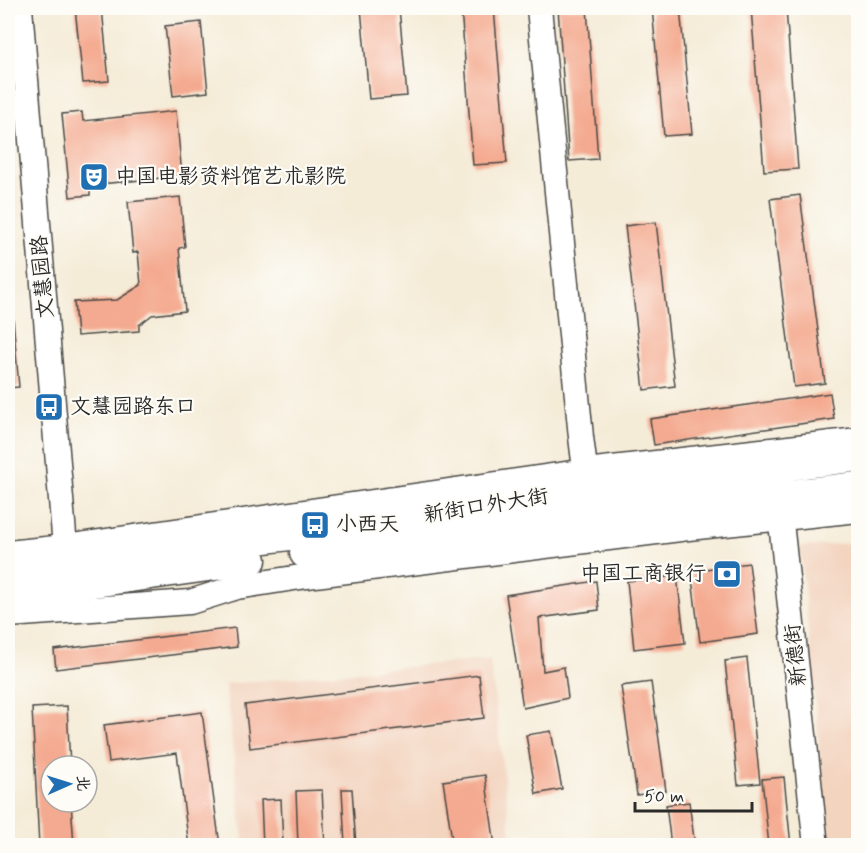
<svg xmlns="http://www.w3.org/2000/svg" width="866" height="853" viewBox="0 0 866 853" font-family="Mynerve,'LXGW WenKai TC',sans-serif">
<rect width="100%" height="100%" fill="#fdfcf7"/>
<filter id="ink" filterUnits="userSpaceOnUse"><feTurbulence type="fractalNoise" baseFrequency=".0167" numOctaves="2"/><feDisplacementMap in="SourceGraphic" scale="12" xChannelSelector="R" yChannelSelector="G"/><feConvolveMatrix kernelMatrix="1 2 1 2 8 2 1 2 1" color-interpolation-filters="sRGB"/></filter>
<filter id="wash" filterUnits="userSpaceOnUse"><feTurbulence type="fractalNoise" baseFrequency=".008" numOctaves="4" result="noise"/><feDisplacementMap in="SourceGraphic" scale="24" xChannelSelector="R" yChannelSelector="G"/><feGaussianBlur stdDeviation="1.35" result="paint"/><feColorMatrix in="noise" values="0 0 0 0 0 0 0 0 0 0 0 0 0 0 0 0 0 1.4 0 .05"/><feComposite in="paint" operator="in"/></filter>
<g filter="url(#wash)">
<rect width="100%" height="100%" fill="#f5ecd8"/>
<path fill="#f3d4bf" d="M858,542V845H829L800,547Z
M490,659L512,845H244L225,684Z"/>
<g id="blocks">
<path fill="#f4aa90" d="M75,8H102L109,81L83,83Z
M361,8H399L407,96L369,99Z
M461,8H494L507,163L473,165Z
M558,8H587L598,159L569,161Z
M652,8H680L692,134L664,136Z
M751,8H786L798,169L764,171Z
M201,22L208,92L173,96L165,26Z
M176,111L182,176L90,185V195L70,197L62,114L82,112L83,121Z
M800,195L825,383L794,387L770,199Z
M180,197L185,247L179,248L185,311L152,315L139,325V331L77,336L74,302L117,300L141,285L138,252L133,253L128,202Z
M656,222L675,386L644,390L625,226Z
M8,318H13L19,387L8,388Z
M830,393L834,419L654,445L650,419Z
M749,563L758,634L700,642L691,571Z
M677,576L685,643L634,649L627,581Z
M596,581L599,610L539,618L543,671L564,667L568,698L523,708L506,595Z
M235,628L237,647L56,669L54,650Z
M747,658L760,783L738,785L725,661Z
M479,675L484,718L250,748L245,705Z
M651,682L666,791L637,795L621,686Z
M67,706L70,766H51V802H71L74,846H39L32,708Z
M202,712L220,846H189L177,753L109,762L104,725Z
M551,731L562,789L536,794L526,735Z
M485,775L495,846H453L443,781Z
M784,777L791,846H769L762,779Z
M342,789H352L356,846H345Z
M322,790L325,846H298L296,791Z
M281,799L283,846H263L261,800Z
M689,802L695,846H671L666,805Z"/>
</g>
</g>
<g filter="url(#ink)">
<use href="#blocks" fill-opacity="0" stroke="#494845" stroke-width="1.5"/>
<g fill="none" stroke-linecap="round" stroke-linejoin="round">
<g stroke="#494845" stroke-width="27">
<path id="minor" d="M20,8L65,547
M539,8L581,437L587,485
M779,504L816,846
M8,553L65,547L586,471L858,440
M8,615L190,602L237,587L307,576L688,528L858,510"/>
</g>
<g stroke="#494845" stroke-width="33">
<path id="major" d="M305,553L858,487
M8,571L321,531L588,491L858,456
M8,594L251,560"/>
</g>
<use href="#minor" stroke="#fff" stroke-width="24"/>
<use href="#major" stroke="#fff" stroke-width="30"/>
</g>
</g>
<defs>
<g id="theatre-square" transform="scale(1.5)"><rect x="-9" y="-9" width="18" height="18" rx="4" fill="#1f6fb2" stroke="#fdfcf7"/><path d="M-5-5.5Q0-4 5-5.5V0Q5 5 0 6Q-5 5-5 0ZM-3.3-2.5H-1v1.5H-3.3ZM1-2.5H3.3v1.5H1ZM-2.8 1Q0 5.5 2.8 1Z" fill="#fff"/></g>
<g id="bus-square" transform="scale(1.5)"><rect x="-9" y="-9" width="18" height="18" rx="4" fill="#1f6fb2" stroke="#fdfcf7"/><path d="M-5-6H5V4H4V6H2V4H-2V6H-4V4H-5ZM-3.5-4V0h7V-4ZM-3.5 1.2v1.5H-2V1.2ZM2 1.2v1.5H3.5V1.2Z" fill="#fff"/></g>
<g id="bank-square" transform="scale(1.5)"><rect x="-9" y="-9" width="18" height="18" rx="4" fill="#1f6fb2" stroke="#fdfcf7"/><path d="M-6-4H6V4H-6ZM0-2.3a2.3 2.3 0 1 0 0 4.6a2.3 2.3 0 1 0 0-4.6Z" fill="#fff"/></g>
</defs>
<g fill-rule="evenodd">
<use href="#theatre-square" x="94" y="177"/>
<use href="#bus-square" x="49" y="407"/>
<use href="#bus-square" x="315" y="525"/>
<use href="#bank-square" x="727" y="574"/>
</g>
<g text-anchor="middle" dominant-baseline="central" stroke-width="4.5" stroke-linejoin="round" paint-order="stroke">
<g font-size="21" fill="#2b2b2b" stroke="#fdfcf7" text-anchor="start">
<text x="115" y="177">中国电影资料馆艺术影院</text>
<text x="70" y="407">文慧园路东口</text>
<text x="336" y="525">小西天</text>
<text x="706" y="574" text-anchor="end">中国工商银行</text>
</g>
<g font-size="21" fill="#2b2b2b" stroke="#fdfcf7">
<text transform="translate(43 277) rotate(-95)">文慧园路</text>
<text transform="translate(486 506) rotate(-9)">新街口外大街</text>
<text transform="translate(796 655) rotate(-96)">新德街</text>
</g>
</g>
<rect width="866" height="853" fill="none" stroke="#fdfcf7" stroke-width="30"/>
<g transform="translate(69 784) rotate(87)"><circle r="28" fill="#fdfcf7" stroke="#a9a8a5" stroke-width="1.5"/>
<path d="M0-4.5L10 22L0 15L-10 22Z" fill="#1f6fb2"/>
<text y="-9" font-size="16" font-weight="bold" text-anchor="middle" fill="#2b2b2b">北</text>
</g>
<path d="M635 802v9h117v-9" fill="none" stroke="#2b2b2b" stroke-width="3"/>
<text x="644" y="802" font-size="18" fill="#2b2b2b" stroke="#fdfcf7" stroke-width="4.5" paint-order="stroke">50 m</text>
</svg>
